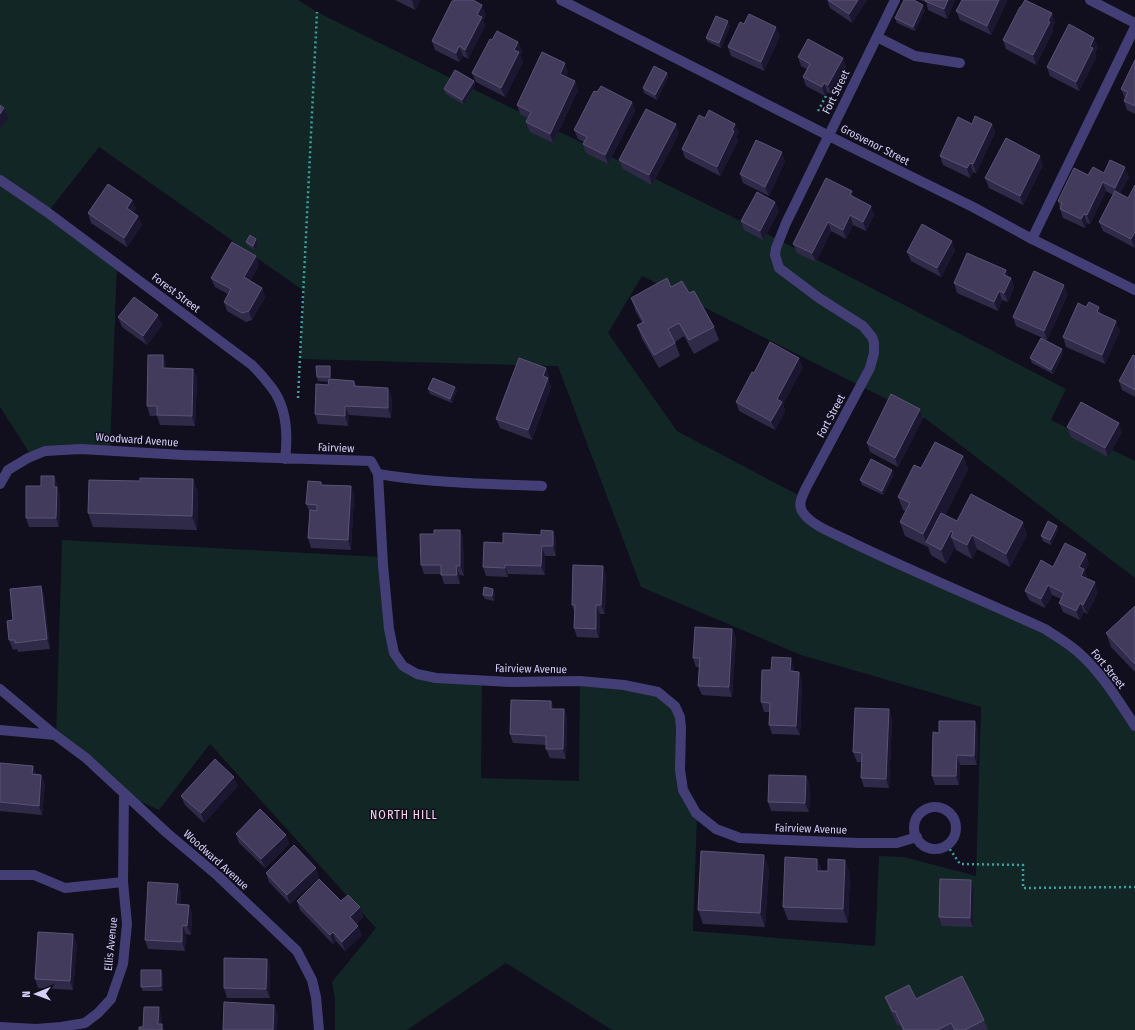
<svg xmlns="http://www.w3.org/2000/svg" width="1135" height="1030" viewBox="0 0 1135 1030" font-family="'Fira Sans Condensed',sans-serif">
<rect width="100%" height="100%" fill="#110e1d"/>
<path fill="#122626" d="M0,0H298L317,12L779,240L1066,389L1051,420L1135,461V578L926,419L642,276L608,333L677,431L802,497L803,514L996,607L1078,652L1135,726V1030H612L506,963L407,1030H335V999L332,982L376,928L210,744L159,810L124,794L56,737L62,540L382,557L394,653L417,674L482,680L481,778L579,781L580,681L665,696L675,705L682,793L697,817L693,931L875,946L879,856L904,857L976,876L981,707L801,655L641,587L558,366L300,359L304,291L99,147L48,212L117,264L110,450L44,456L34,460L0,407Z"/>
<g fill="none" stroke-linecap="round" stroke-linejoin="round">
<path stroke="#3ba2a0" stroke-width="2.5" stroke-dasharray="2 3" stroke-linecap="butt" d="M818,111L827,94
M298,398L317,12
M947,845L960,864L1023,865V888L1135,887"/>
<path stroke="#433f76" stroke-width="10" d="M877,37L915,56L960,63
M1032,239L1135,27
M0,875H34L65,888L123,882"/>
<path stroke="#433f76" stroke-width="10" d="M561,0L841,142L973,207L1032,239L1135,290
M895,0L786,223L776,248L775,255L779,268L819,298L863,326L872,337L874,343V353L870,368L807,486C803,495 796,505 804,514C814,527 838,535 853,543C916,573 981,600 1045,629C1056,636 1068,643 1078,652C1101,672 1118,700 1135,726
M1090,0L1135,23
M0,180L47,212L252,365C259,372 266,380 272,388C287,408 288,435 285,459
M378,474C432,483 487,484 542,486
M0,484L8,470L28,458L45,451L81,449L183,455L371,461L378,474L383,565L389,629L394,653L403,666L417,674L436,678L512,682L580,681L624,685L658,692L675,706L680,717L681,728L680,770L683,790L696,813L716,829L740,838L858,843H897L917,837
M0,689L55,735L86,758L167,833L218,876L297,951L312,980L316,997L319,1030
M0,730L55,735
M914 828a21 21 0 1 1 42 0a21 21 0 1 1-42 0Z
M0,1027L36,1029L61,1027L85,1023L98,1013L111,999L123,964L127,924L123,882L124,794"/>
</g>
<path fill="#302a49" d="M395,0H420L415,10Z
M827,0H867L852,23L830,8Z
M920,0H955L947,19L928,10L926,2Z
M962,0H1006L1007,1L991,35L960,20L956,11Z
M925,10L915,31L897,23L895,18Z
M486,14L483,20L485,26L468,59L463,56L459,62L435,50L432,41Z
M1055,22L1052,28L1053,31L1036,65L1006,49L1003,40Z
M744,24L780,36L764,71L731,56L728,47Z
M730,26L721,48L708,42L706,38Z
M492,40L518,42L522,51L520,55L523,62L505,97L476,82L472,73Z
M1098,47L1095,53L1096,58L1079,91L1050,76L1047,67Z
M798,57L843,58L846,67L831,94L827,92L825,96L806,86L803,77L807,69L801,66Z
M1135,60V114L1127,110L1124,101L1125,98L1121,89Z
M568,72L566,77L578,90L553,143L530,132L526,122L528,118L520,114L517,105Z
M667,73L668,77L657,100L644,93L643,88Z
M474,81L475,85L464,105L446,94L444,89Z
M597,92L632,102L635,111L608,164L586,153L583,144L584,142L578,139L574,130Z
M705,118L735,124L739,133L736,137L738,141L720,176L685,158L682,149Z
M972,124H992L995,133L976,173L973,172L970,178L943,165L940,156Z
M679,133L652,185L623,169L619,160Z
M785,161L769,196L743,183L740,174Z
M1043,165L1023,205L989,188L985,178Z
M1104,173L1129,177L1120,193L1135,248L1103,231L1099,222L1113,195L1106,191L1090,224L1087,223L1085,228L1063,218L1060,209V208L1058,201L1088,175Z
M854,197L874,215L866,231L853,225L846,239L831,231L816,262L797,253L793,244Z
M132,200L136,209L133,212L138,216L142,225L127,247L91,223L88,213Z
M775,202L779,211L763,240L744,230L741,221Z
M246,242L258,244L255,250L248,246Z
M955,250L941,277L911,261L907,252Z
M259,265L250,281L262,288L265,297L252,320L246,322L227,311L224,302L228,294L215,287L211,278Z
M1006,270L1008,276L1011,278L1014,287L1008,302L1002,300L998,311L957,293L954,283Z
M671,287L689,293L714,327L719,340L694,354L684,336L675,342L680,356L659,368L642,339L637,325L642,323L636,312L631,298Z
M1068,294L1047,340L1016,326L1013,317Z
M1102,314L1120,330L1105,364L1066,347L1063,337Z
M118,317L162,325L147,345L122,327Z
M1063,354L1053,374L1032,363L1030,358Z
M163,355L166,364V368L193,369L197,378L195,426L160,425L157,416H150L147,406Z
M1135,356V397L1122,390L1119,381Z
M330,366L331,371V379L354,381L356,386L392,397L391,418L349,415L348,426L318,424L315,414L328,385L329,382L318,381L317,377Z
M803,367L783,404L785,411L775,430L739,411L736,402L754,373Z
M546,368L549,377L548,379L551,387L532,440L500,428L496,419Z
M455,387L457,391L452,403L430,394L428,389Z
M920,409L923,418L898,467L870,452L867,443Z
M1067,427L1122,432L1108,457L1071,437Z
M963,456L968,469L945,515L957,521L1027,535L1010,567L977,549L972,559L956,550L955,547L946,564L931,555L928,547L905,536L900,522L906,512L903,510L898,497L921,468Z
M894,475L883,495L862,485L860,480Z
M54,476L58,486L57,489L60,496L59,527H29L26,518L41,486Z
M193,479L198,493L197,530L93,527L88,513L140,481Z
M322,485L351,486L354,496L351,550L311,548L308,538L310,513L306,504Z
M460,530L463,539L464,576L460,575V584H444L441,574H424L421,565L434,534Z
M1058,530L1051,545L1043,541L1041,536Z
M553,531L556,540V556H545V575L508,574V577L486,576L483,567L503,543L541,535Z
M1089,563L1085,571L1087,579L1098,592L1087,614L1084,612L1080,620L1063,612L1059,603L1061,599L1052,595L1045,608L1029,600L1025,591L1053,567Z
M606,575L605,614H600L599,638L577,637L574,628L575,614L572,605Z
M41,586L44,595L50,649L18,652L17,649L13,650L9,640L13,620Z
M495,593L494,601L485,599L483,595Z
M1135,606V672L1111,647L1106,633Z
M732,629L736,638L732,697L702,695L698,686L699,667H696L693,658Z
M794,667V671L799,672L802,681L800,735L772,734L769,725L770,712H764L761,702L771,670Z
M551,701L554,709H564L567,718L566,759L550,758L546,749V745L513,743L510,734Z
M892,719L889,788L864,787L861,778V762H857L853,752Z
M978,730L977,765H960L959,785H935L932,776L939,733Z
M0,763L33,766L36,774L41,775L45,784L42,815L0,811Z
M806,776L810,786L809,812L771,811L768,802Z
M238,786L204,823L185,805L181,796Z
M236,834L286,835L289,844L265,868L239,843Z
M817,859L822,871L850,873L848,923L788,920L783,907Z
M769,868L765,927L703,924L698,910Z
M266,873L319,877L290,904L269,882Z
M178,884L181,893L180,904L189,905L192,914L191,935L186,934L185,951L148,949L145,940Z
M974,889L973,927L942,926L939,917Z
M297,901H341L360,907L363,917L356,924L362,935L345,951L336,941L333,944L300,910Z
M77,943L73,990L38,988L35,979Z
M267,959L270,968V998H227L224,988Z
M163,975V991H143L141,987Z
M885,997L916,999L984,1020L988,1030H902L900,1025L898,1026L890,1010Z"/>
<path fill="#1c1730" d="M412,0H420L415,10L412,1Z
M858,0H867L852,23L849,14Z
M948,0H955L947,19L944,9Z
M999,0H1006L1007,1L991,35L987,26Z
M482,5L486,14L483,20L485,26L468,59L465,50L477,15Z
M923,5L925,10L915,31L913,27Z
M1052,13L1055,22L1052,28L1053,31L1036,65L1033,55Z
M728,21L730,26L721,48L719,43Z
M776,27L780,36L764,71L761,62Z
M1094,38L1098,47L1095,53L1096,58L1079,91L1076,82Z
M518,42L522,51L520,55L523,62L505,97L501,88L514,50Z
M459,46L463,56L459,62L456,53Z
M843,58L846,67L831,94L828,85Z
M565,63L568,72L563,83L560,74Z
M667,73L668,77L657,100L655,95Z
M474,81L475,85L464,105L462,100Z
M575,81L578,90L553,143L550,134Z
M824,83L827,92L825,96L822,87Z
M632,102L635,111L608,164L605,155Z
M4,108L8,118L0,128V114Z
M676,124L679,133L652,185L649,175Z
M735,124L739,133L736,137L738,141L720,176L717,167L732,130Z
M992,124L995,133L976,173L973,164Z
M782,152L785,161L769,196L765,187Z
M1040,156L1043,165L1023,205L1020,196Z
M970,163L973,172L970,178L967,168Z
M1125,167L1129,177L1118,197L1115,188Z
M1103,182L1106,191L1090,224L1087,215Z
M852,191L855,200L850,195Z
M132,200L136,209L130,217L127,208Z
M775,202L779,211L763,240L760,231Z
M871,206L874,215L866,231L863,222Z
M1084,214L1087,223L1085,228L1081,219Z
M850,215L853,225L846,239L843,230Z
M138,216L142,225L127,247L124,238Z
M828,222L831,231L816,262L812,253Z
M1135,232V248L1131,239Z
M256,239L258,244L255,250L253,246Z
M952,241L955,250L941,277L937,268Z
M256,256L259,265L247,286L244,277Z
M1006,270L1009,279L1004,275Z
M1011,278L1014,287L1008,302L1004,293Z
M1064,285L1068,294L1047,340L1044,331Z
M262,288L265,297L252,320L249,311Z
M999,291L1002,300L998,311L994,302Z
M1099,307L1102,316L1097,312Z
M158,315L162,325L147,345L143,336Z
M1116,321L1120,330L1105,364L1102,355Z
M1062,349L1063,354L1053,374L1051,370Z
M163,355L166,364V377L163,368Z
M799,358L803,367L783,404L785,411L775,430L771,421L777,399Z
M330,366L331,371V382L330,377Z
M546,368L549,377L548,379L551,387L532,440L528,430Z
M193,369L197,378L195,426L192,416Z
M455,387L457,391L452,403L450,399Z
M388,388L392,397L391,418L388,408Z
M345,406L349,415L348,426L345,416Z
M920,409L923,418L898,467L895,458Z
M1119,423L1122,432L1108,457L1105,448Z
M963,456L968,469L930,544L926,542L923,534Z
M892,470L894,475L883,495L882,491Z
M54,476L58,486L57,489L60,496L59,527L56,518L54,487Z
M193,479L198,493L197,530L192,516Z
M351,486L354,496L351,550L348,540Z
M1023,522L1027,535L1010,567L1006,554Z
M1057,526L1058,530L1051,545L1050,540Z
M460,530L463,539L464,576L460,566Z
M553,531L556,540V556L553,546Z
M951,531L954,538L951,537L955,547L946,564L941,550Z
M972,535L977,549L972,559L967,545Z
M542,546L545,556V575L541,566Z
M1086,554L1089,563L1085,571L1087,578L1084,585L1081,576L1079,567Z
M505,565L508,574V577L505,568Z
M456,566L460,575V584L457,575Z
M603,566L606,575L605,614L601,605Z
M1095,582L1098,592L1087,614L1083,605Z
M1048,585L1052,595L1045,608L1041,599Z
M41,586L44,595L50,649L47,639Z
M493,589L495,593L494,601L492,596Z
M1080,603L1084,612L1080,620L1076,611Z
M596,605L600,614L599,638L596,629Z
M732,629L736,638L732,697L729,687Z
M791,658L794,667L793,681L790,671Z
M799,672L802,681L800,735L796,726Z
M551,701L555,710L551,709Z
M564,709L567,718L566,759L563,749Z
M889,709L892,719L889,788L886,779Z
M975,721L978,730L977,765L974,756Z
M957,755L960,765L959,785L956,776Z
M33,766L36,775L32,774Z
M41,775L45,784L42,815L39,806Z
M806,776L810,786L809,812L805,803Z
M234,777L238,786L204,823L201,813Z
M286,835L289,844L265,868L261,859Z
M764,855L769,868L765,927L760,913Z
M817,859L822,872L817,871Z
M845,860L850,873L848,923L843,909Z
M316,868L319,877L290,904L287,895Z
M971,880L974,889L973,927L970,918Z
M178,884L181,893L180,913L176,904Z
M189,905L192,914L191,935L187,926Z
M360,907L363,917L353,927L350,917Z
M182,925L186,934L185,951L182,942Z
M358,926L362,935L345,951L342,942Z
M333,932L336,941L333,944L330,935Z
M73,934L77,943L73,990L70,981Z
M267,959L270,968V998L266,989Z
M161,970L163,975V991L161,986Z
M274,1005L278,1014L277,1030H273Z
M159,1007L162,1017V1030L158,1024Z
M162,1024L164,1030H162Z"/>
<path fill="#423b5c" stroke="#595375" d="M454,0H473L482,5L477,15L482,17L465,50L459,46L456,53L432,41L452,1H454Z
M828,0H858L849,14Z
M904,0H914L923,5L913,27L895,18Z
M925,0H948L944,9L925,1Z
M962,0H999L987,26L956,11Z
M1025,0L1052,13L1048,21L1050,22L1033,55L1003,40L1020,7H1021Z
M749,14L776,27L761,62L728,47L740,22L744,24Z
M716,16L728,21L719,43L706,38Z
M1069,24L1094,38L1090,47L1093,48L1076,82L1047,67Z
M497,31L518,42L514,50L519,52L501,88L472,73L490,39L492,40Z
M808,39L843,58L828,85L824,83L822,87L803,77L810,64L798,57Z
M542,52L565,63L560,74L575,81L550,134L526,122L531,112L517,105Z
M1135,60V106L1124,101L1128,92L1121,89Z
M654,66L667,73L655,95L643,88Z
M455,70L474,81L462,100L444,89Z
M601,86L632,102L605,155L583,144L587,137L574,130L594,91L597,92Z
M0,105L4,108L0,114Z
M646,109L676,124L649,175L619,160Z
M709,110L735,124L732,130L734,131L717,167L682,149L699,115L705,118Z
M975,116L992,124L973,164L970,163L967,168L940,156L958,117L972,124Z
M1006,138L1040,156L1020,196L985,178Z
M756,140L782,152L765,187L740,174Z
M1110,160L1125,167L1115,188L1103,182L1087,215L1084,214L1081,219L1060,209L1062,203L1058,201L1074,168L1088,175L1093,167L1104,173Z
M826,178L852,191L850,195L871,206L863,222L850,215L843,230L828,222L812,253L793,244Z
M108,184L132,200L127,208L138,216L124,238L88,213Z
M1135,185V232L1131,239L1099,222L1115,191L1128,198Z
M757,192L775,202L760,231L741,221Z
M922,224L952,241L937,268L907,252Z
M250,235L256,239L253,246L246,242Z
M232,242L256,256L244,277L262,288L249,311L242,313L224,302L231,289L211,278Z
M967,253L1006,270L1004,275L1011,278L1004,293L999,291L994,302L954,283Z
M1034,271L1064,285L1044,331L1013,317Z
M667,278L671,287L682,281L689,293L694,291L714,327L689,340L679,323L668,329L675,343L654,355L637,325L644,322L631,298Z
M134,297L158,315L143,336L118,317Z
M1089,302L1099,307L1097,312L1116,321L1102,355L1063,337L1078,303L1086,307Z
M1041,338L1062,349L1051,370L1030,358Z
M770,342L799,358L777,399L782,402L771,421L736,402L752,372L754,373Z
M148,355H163V368L193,369L192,416L157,415V406H147Z
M1133,355L1135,356V390L1119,381Z
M519,358L546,368L543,376L548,378L528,430L496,419Z
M316,366H330V377H317Z
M433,378L455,387L450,399L428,389Z
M329,379L354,381V386L388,388V408L345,406V416L315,414L316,384L328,385Z
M891,394L920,409L895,458L867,443Z
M1081,402L1119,423L1105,448L1067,427Z
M935,442L963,456L923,534L900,522L910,503L898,497L914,465L921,468Z
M871,459L892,470L882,491L860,480Z
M41,476H54V487H57L56,518H26V486H41Z
M140,478L193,479L192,516L88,513L89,480L140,481Z
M308,481L321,482V485L351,486L348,540L308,538L310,510L317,511V505L306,504Z
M971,494L1023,522L1006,554L972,535L967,545L951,537L953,532L951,531L941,550L926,542L941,513L957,521Z
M1048,521L1057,526L1050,540L1041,536Z
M434,530H460V566H456L457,575H441V565H421L420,534H434Z
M541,530L553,531V546H542L541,566L505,565V568L483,567L484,542L503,543V533L541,535Z
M1065,543L1086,554L1079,567L1084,569L1081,576L1095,582L1083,605L1080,603L1076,611L1059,603L1064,593L1048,585L1041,599L1025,591L1041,560L1053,567Z
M573,565L603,566L601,605H596V629L574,628L575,605H572Z
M41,586L47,639L15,643V640H9L7,621L13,620L10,589Z
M484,587L493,589L492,596L483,595Z
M1135,606V664L1106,633Z
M695,627L732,629L729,687L698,686L700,658H693Z
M772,657L791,658L790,671L799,672L796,726L769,725L770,703L761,702L762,670H771Z
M511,700L551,701V709H564L563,749H546V736L510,734Z
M855,708L889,709L886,779L861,778L862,753L853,752Z
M939,721H975L974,756L957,755L956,776H932L933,732L939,733Z
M215,759L234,777L201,813L181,796Z
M0,763L33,766L32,774L41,775L39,806L0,802Z
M769,775L806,776L805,803L768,802Z
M260,809L286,835L261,859L236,834Z
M294,845L316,868L287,895L266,873Z
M701,851L764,855L760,913L698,910Z
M785,857L817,859V871H828V859L845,860L843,909L783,907Z
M319,879L341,901L348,895L360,907L350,917L358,926L342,942L333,932L330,935L297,901Z
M940,879L971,880L970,918L939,917Z
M148,882L178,884L176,904L189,905L187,926L182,925V942L145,940Z
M38,932L73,934L70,981L35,979Z
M224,958L267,959L266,989L224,988Z
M141,970H161V986L141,987Z
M962,976L984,1020L965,1030H955L951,1023L937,1030H904L895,1011L893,1012L885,997L909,985L916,999Z
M224,1002L274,1005L273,1030H223Z
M144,1007H159L158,1024H162V1030H139V1027H143Z"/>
<g text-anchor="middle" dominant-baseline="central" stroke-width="3" stroke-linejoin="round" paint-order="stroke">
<g font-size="11" fill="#d6d0f9" stroke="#110e1d">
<text transform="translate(836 92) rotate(-64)">Fort Street</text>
<text transform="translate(875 145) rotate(27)">Grosvenor Street</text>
<text transform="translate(176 293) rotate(37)">Forest Street</text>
<text transform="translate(831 416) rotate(-62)">Fort Street</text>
<text transform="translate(137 440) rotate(4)">Woodward Avenue</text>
<text transform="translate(336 448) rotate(2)">Fairview</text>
<text transform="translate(531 669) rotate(1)">Fairview Avenue</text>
<text transform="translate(1108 669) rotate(51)">Fort Street</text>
<text transform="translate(811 829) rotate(2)">Fairview Avenue</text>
<text transform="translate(216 860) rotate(42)">Woodward Avenue</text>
<text transform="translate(111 944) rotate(-84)">Ellis Avenue</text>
</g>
<g font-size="12" letter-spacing="1" fill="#fad2ea" stroke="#110e1d">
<text x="404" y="815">NORTH HILL</text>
</g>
</g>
<g transform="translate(36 994) rotate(269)" stroke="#110e1d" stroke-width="3" paint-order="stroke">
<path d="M0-3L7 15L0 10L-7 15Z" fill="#d6d0f9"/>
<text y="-6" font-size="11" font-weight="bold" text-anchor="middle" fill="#d6d0f9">N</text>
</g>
</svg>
